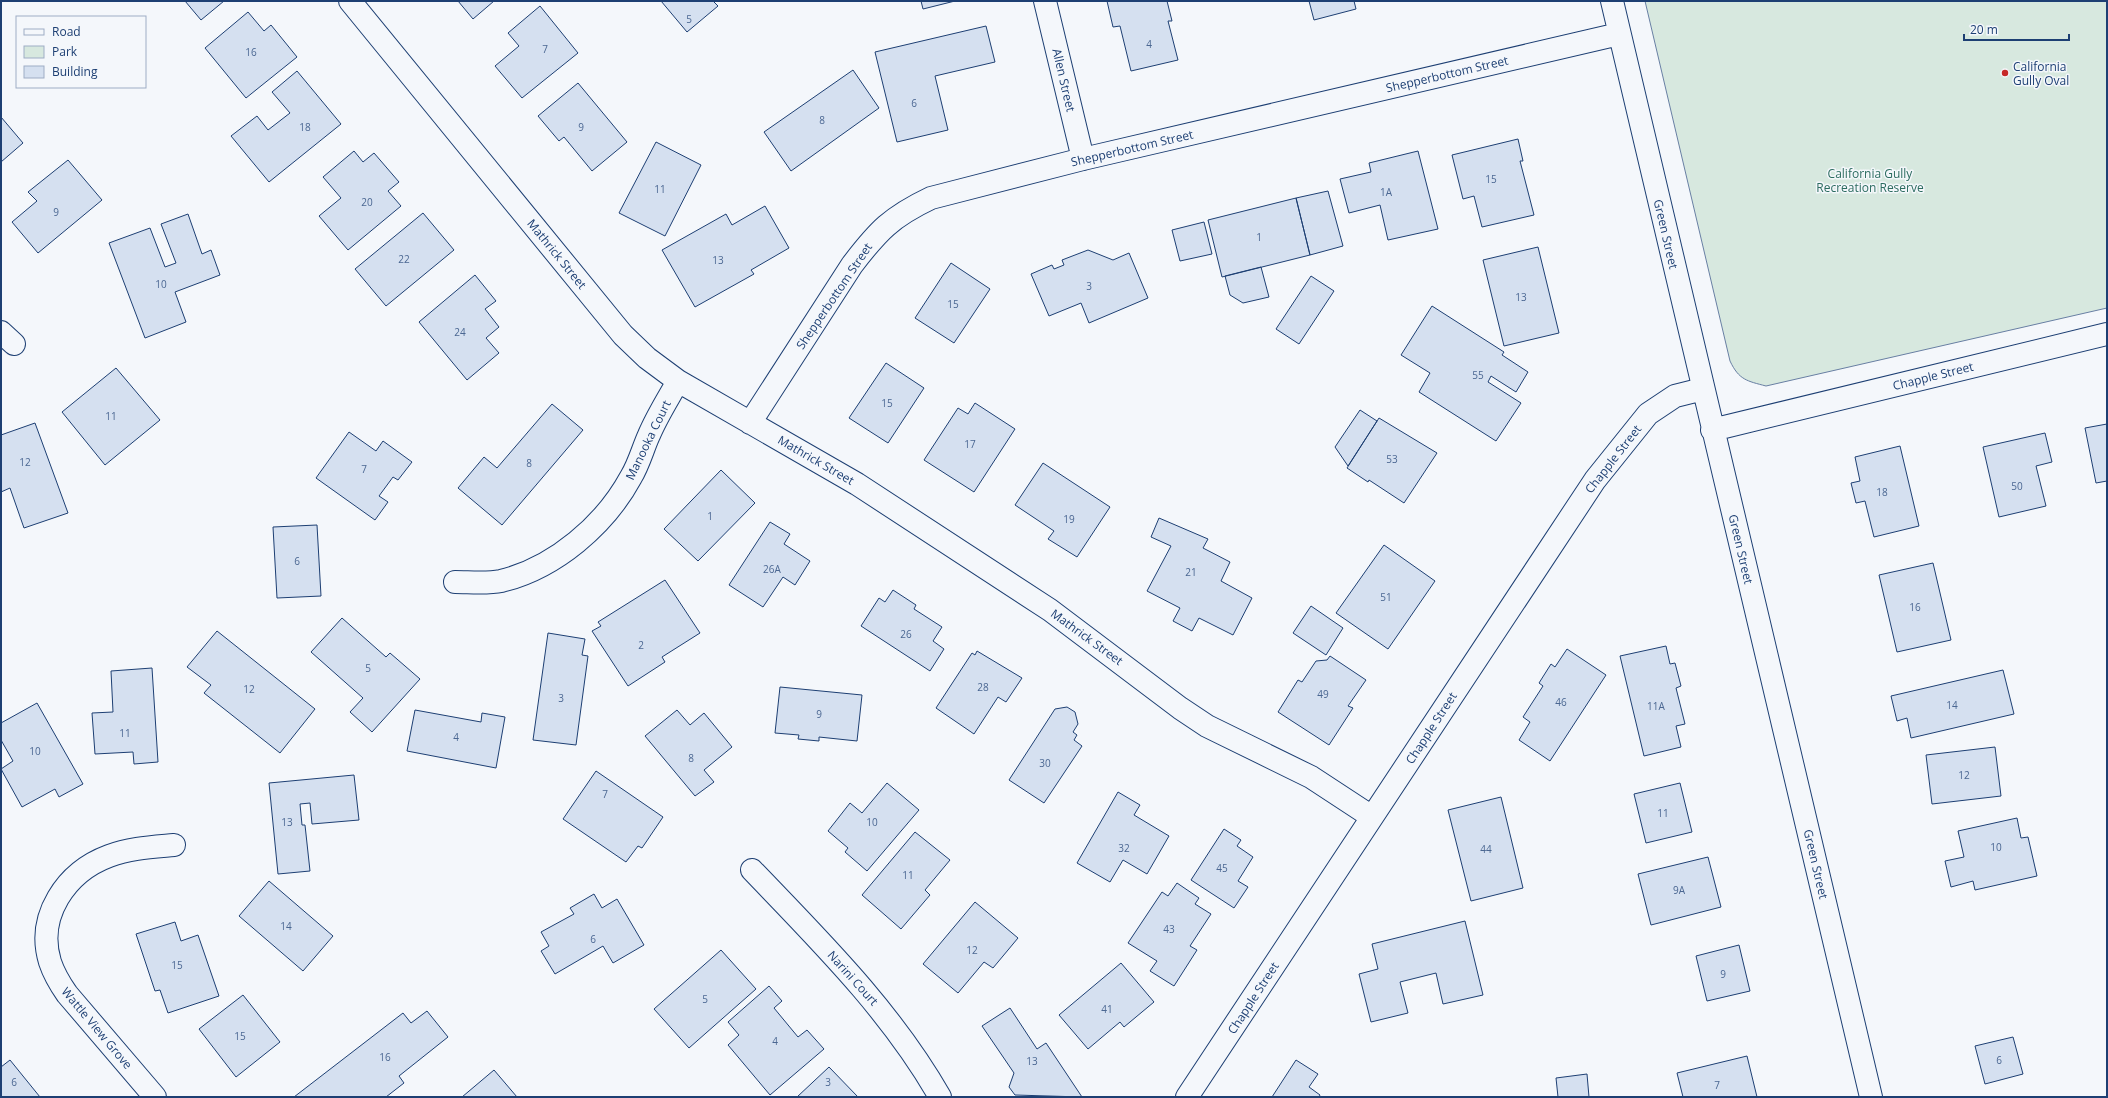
<svg xmlns="http://www.w3.org/2000/svg" width="2108" height="1098" viewBox="0 0 2108 1098" font-family="'Open Sans',sans-serif">
<rect width="100%" height="100%" fill="#f4f7fb"/>
<path fill="#d7e8df" stroke="#687fa3" d="M1645,1H2107V308L1766,386C1747,381 1739,380 1730,361Z"/>
<path fill="#d5e0f0" stroke="#1d3f73" d="M185,1H224L201,20Z
M458,1H494L473,19Z
M661,1H713L718,6L687,32Z
M921,1H955L923,9Z
M1107,1H1167L1172,21H1168L1178,60L1131,71L1120,26L1113,27Z
M1309,1H1354L1356,9L1314,20Z
M540,6L578,53L522,98L495,66L519,46L508,33Z
M248,12L264,31L271,25L297,57L246,98L205,48Z
M986,26L995,62L935,76L948,130L897,142L875,52Z
M853,70L879,108L791,171L764,132Z
M297,71L341,124L269,182L231,136L257,116L268,130L290,113L272,92Z
M578,83L627,142L592,171L564,137L559,141L538,116Z
M1,117L23,143L1,162Z
M1518,139L1523,161H1520L1534,215L1482,227L1474,196L1463,199L1452,155Z
M656,142L701,165L665,236L619,213Z
M354,151L363,162L374,153L399,182L388,191L401,206L348,250L319,216L341,198L323,177Z
M1418,151L1438,229L1388,240L1380,205L1349,213L1340,179L1371,172L1369,163Z
M68,160L102,200L38,253L12,222L37,201L28,192Z
M1328,191L1343,246L1310,255L1296,198Z
M1296,198L1310,255L1222,277L1208,220Z
M765,206L789,248L751,270L754,274L695,307L662,250L726,214L732,225Z
M423,213L454,250L386,306L355,269Z
M188,214L202,254L211,250L220,275L175,292L186,322L145,338L109,243L150,228L165,267L176,263L161,224Z
M1204,222L1212,254L1180,261L1172,230Z
M1538,247L1559,333L1504,346L1483,260Z
M1088,250L1113,260L1129,253L1148,298L1089,323L1081,303L1049,316L1031,274L1052,265L1054,269L1064,265L1062,260Z
M951,263L990,289L954,343L915,318Z
M1261,267L1269,297L1243,303L1230,295L1225,276Z
M475,275L496,301L485,309L499,327L486,338L499,353L467,380L419,322Z
M1311,276L1334,291L1299,344L1276,329Z
M1432,306L1504,352L1502,355L1528,372L1516,392L1491,376L1488,382L1521,403L1496,441L1419,392L1430,373L1401,355Z
M886,363L924,388L888,443L849,418Z
M116,368L160,420L105,465L62,412Z
M975,403L1015,429L974,492L924,460L958,408L968,414Z
M552,404L583,430L502,525L458,488L484,457L497,468Z
M1360,410L1377,421L1348,466L1335,447Z
M1379,418L1437,453L1404,503L1369,480L1368,482L1347,468Z
M35,423L68,513L24,528L10,488L1,492V435Z
M2107,424V481L2096,483L2085,428Z
M349,432L376,451L383,441L412,462L398,480L393,477L379,496L388,502L375,520L316,478Z
M2045,433L2052,462L2036,466L2046,506L1999,517L1983,447Z
M1900,446L1919,526L1874,537L1865,501L1856,503L1851,483L1860,481L1855,457Z
M1043,463L1110,507L1077,557L1048,539L1054,531L1015,505Z
M721,470L755,503L698,561L664,529Z
M1159,518L1208,539L1203,548L1230,562L1221,581L1252,598L1233,635L1199,618L1192,631L1173,621L1180,608L1147,591L1171,546L1151,537Z
M770,522L790,534L784,544L810,561L795,585L783,577L763,607L729,585Z
M317,525L321,596L277,598L273,527Z
M1384,545L1435,581L1388,649L1336,613Z
M1933,563L1951,640L1897,652L1879,575Z
M665,580L700,633L662,657L665,662L628,686L592,631L601,626L598,622Z
M893,590L916,605L914,609L942,627L933,641L944,649L930,671L861,626L879,598L885,602Z
M1311,606L1343,628L1326,655L1293,633Z
M342,618L386,657L390,653L420,679L372,732L350,712L363,698L311,652Z
M217,631L315,709L280,753L204,693L211,685L187,667Z
M548,633L585,639L582,655L588,656L576,745L533,740Z
M1666,646L1670,664L1675,663L1681,686L1676,688L1685,724L1676,726L1681,747L1644,756L1620,656Z
M1567,649L1606,675L1550,761L1519,740L1530,722L1523,717L1543,686L1539,683L1551,664L1555,667Z
M977,651L1022,678L1006,702L998,697L974,734L936,708L972,653L975,655Z
M1330,656L1366,680L1348,706L1353,708L1329,745L1278,712L1298,680L1302,682L1316,661L1327,660Z
M152,668L158,762L134,764L133,752L95,754L92,713L113,712L111,671Z
M2003,670L2014,714L1911,738L1907,718L1897,721L1891,696Z
M780,687L862,695L857,741L819,737V741L798,739L799,735L775,733Z
M37,703L83,784L59,797L55,789L22,807L1,769L13,761L1,740V723Z
M1067,707L1075,712L1078,724L1073,732L1077,735L1074,740L1082,746L1044,803L1009,780L1055,709Z
M415,710L481,722L482,713L505,717L496,768L407,751Z
M677,710L690,725L704,713L732,747L704,770L714,782L695,796L645,736Z
M1995,747L2001,796L1932,804L1926,755Z
M596,771L663,817L642,848L638,846L626,862L563,819Z
M354,775L359,820L312,824L310,803L300,804L302,825H305L310,871L278,874L269,783Z
M887,783L919,810L867,871L845,852L848,848L828,831L850,803L862,813Z
M1680,783L1692,832L1646,843L1634,794Z
M1118,792L1140,805L1134,815L1169,836L1147,874L1123,860L1110,882L1077,863Z
M1501,797L1523,888L1471,901L1448,810Z
M2017,818L2021,838L2028,837L2037,876L1975,890L1973,881L1951,887L1945,861L1964,857L1958,831Z
M1224,829L1241,840L1237,846L1253,857L1238,881L1248,887L1234,908L1191,880Z
M915,832L950,860L925,890L930,895L901,929L862,895Z
M1708,857L1721,907L1651,925L1638,874Z
M269,881L333,936L303,971L239,916Z
M1177,883L1199,898L1195,904L1211,914L1190,946L1197,950L1174,986L1150,971L1157,961L1128,943L1162,892L1168,896Z
M594,894L602,908L617,899L644,945L613,963L603,946L555,974L541,951L549,946L541,932L574,914L570,908Z
M975,902L1018,938L993,968L984,962L958,993L923,964Z
M1465,921L1483,995L1443,1004L1436,973L1400,982L1408,1013L1371,1022L1359,974L1378,969L1372,944Z
M175,922L181,941L198,935L219,996L168,1013L160,990L155,991L136,934Z
M1739,945L1750,991L1707,1001L1696,956Z
M721,950L756,989L689,1048L654,1009Z
M1121,963L1154,1002L1124,1027L1120,1022L1088,1049L1059,1015Z
M769,986L782,1001L774,1008L798,1037L807,1030L824,1049L770,1095L728,1045L739,1035L728,1022Z
M243,995L280,1042L236,1077L199,1029Z
M1010,1008L1037,1049L1046,1043L1082,1097L1015,1095L1009,1087L1014,1073L982,1026Z
M427,1011L448,1037L399,1076L404,1083L386,1097H294L403,1013L411,1023Z
M2013,1037L2023,1074L1985,1084L1975,1046Z
M1747,1056L1757,1097H1683L1677,1073Z
M10,1060L40,1097H1V1067Z
M1296,1060L1318,1074L1309,1087L1320,1095L1319,1097H1272Z
M829,1067L858,1097H797Z
M494,1070L517,1097H462Z
M1587,1074L1589,1097H1558L1556,1078Z"/>
<g fill="none" stroke-linecap="round" stroke-linejoin="round">
<g stroke="#1d3f73" stroke-width="24">
<path id="street" d="M350,1L623,335L647,358L678,381L857,484L1050,610L1180,708L1207,726L1311,777L1372,817
M1045,1L1083,159
M1612,1L1871,1097
M1,332L14,344
M750,423L852,265C878,231 891,217 931,198L1083,159L1619,34
M1712,430L2107,334
M455,582C469,582 487,584 501,581C555,568 605,525 631,477C639,464 643,448 649,435C657,416 668,399 678,381
M752,870C820,941 891,1011 940,1097
M155,1097L67,994C60,984 54,974 50,962C36,916 66,872 109,856C130,848 152,847 174,845
M1187,1097L1595,480L1648,414L1675,396L1703,389"/>
</g>
<use href="#street" stroke="#f4f7fb" stroke-width="22"/>
</g>
<circle fill="#c62828" stroke="#f4f7fb" stroke-width="1.5" cx="2005" cy="73" r="4"/>
<g text-anchor="middle" dominant-baseline="central" stroke-width="3" stroke-linejoin="round" paint-order="stroke">
<g font-size="10" fill="#4b6792">
<text x="689" y="19">5</text>
<text x="1149" y="44">4</text>
<text x="545" y="49">7</text>
<text x="251" y="52">16</text>
<text x="914" y="103">6</text>
<text x="822" y="120">8</text>
<text x="305" y="127">18</text>
<text x="581" y="127">9</text>
<text x="1491" y="179">15</text>
<text x="660" y="189">11</text>
<text x="1386" y="192">1A</text>
<text x="367" y="202">20</text>
<text x="56" y="212">9</text>
<text x="1259" y="237">1</text>
<text x="404" y="259">22</text>
<text x="718" y="260">13</text>
<text x="161" y="284">10</text>
<text x="1089" y="286">3</text>
<text x="1521" y="297">13</text>
<text x="953" y="304">15</text>
<text x="460" y="332">24</text>
<text x="1478" y="375">55</text>
<text x="887" y="403">15</text>
<text x="111" y="416">11</text>
<text x="970" y="444">17</text>
<text x="1392" y="459">53</text>
<text x="25" y="462">12</text>
<text x="529" y="463">8</text>
<text x="364" y="469">7</text>
<text x="2017" y="486">50</text>
<text x="1882" y="492">18</text>
<text x="710" y="516">1</text>
<text x="1069" y="519">19</text>
<text x="297" y="561">6</text>
<text x="772" y="569">26A</text>
<text x="1191" y="572">21</text>
<text x="1386" y="597">51</text>
<text x="1915" y="607">16</text>
<text x="906" y="634">26</text>
<text x="641" y="645">2</text>
<text x="368" y="668">5</text>
<text x="983" y="687">28</text>
<text x="249" y="689">12</text>
<text x="1323" y="694">49</text>
<text x="561" y="698">3</text>
<text x="1561" y="702">46</text>
<text x="1952" y="705">14</text>
<text x="1656" y="706">11A</text>
<text x="819" y="714">9</text>
<text x="125" y="733">11</text>
<text x="456" y="737">4</text>
<text x="35" y="751">10</text>
<text x="691" y="758">8</text>
<text x="1045" y="763">30</text>
<text x="1964" y="775">12</text>
<text x="605" y="794">7</text>
<text x="1663" y="813">11</text>
<text x="287" y="822">13</text>
<text x="872" y="822">10</text>
<text x="1996" y="847">10</text>
<text x="1124" y="848">32</text>
<text x="1486" y="849">44</text>
<text x="1222" y="868">45</text>
<text x="908" y="875">11</text>
<text x="1679" y="890">9A</text>
<text x="286" y="926">14</text>
<text x="1169" y="929">43</text>
<text x="593" y="939">6</text>
<text x="972" y="950">12</text>
<text x="177" y="965">15</text>
<text x="1723" y="974">9</text>
<text x="705" y="999">5</text>
<text x="1107" y="1009">41</text>
<text x="240" y="1036">15</text>
<text x="775" y="1041">4</text>
<text x="385" y="1057">16</text>
<text x="1999" y="1060">6</text>
<text x="1032" y="1061">13</text>
<text x="14" y="1082">6</text>
<text x="828" y="1082">3</text>
<text x="1717" y="1085">7</text>
</g>
<g font-size="12" fill="#1d3f73" stroke="#f4f7fb" text-anchor="start">
<text x="2013" y="66">California<tspan x="2013" dy="14">Gully Oval</tspan></text>
</g>
<g font-size="12" fill="#1d3f73" stroke="#f4f7fb">
<text transform="translate(1447 74) rotate(-13)">Shepperbottom Street</text>
<text transform="translate(1064 80) rotate(77)">Allen Street</text>
<text transform="translate(1132 148) rotate(-13)">Shepperbottom Street</text>
<text transform="translate(1666 234) rotate(77)">Green Street</text>
<text transform="translate(557 254) rotate(51)">Mathrick Street</text>
<text transform="translate(834 296) rotate(-56)">Shepperbottom Street</text>
<text transform="translate(1933 376) rotate(-14)">Chapple Street</text>
<text transform="translate(648 440) rotate(-64)">Manooka Court</text>
<text transform="translate(1613 459) rotate(-52)">Chapple Street</text>
<text transform="translate(816 460) rotate(30)">Mathrick Street</text>
<text transform="translate(1741 549) rotate(77)">Green Street</text>
<text transform="translate(1087 637) rotate(36)">Mathrick Street</text>
<text transform="translate(1431 728) rotate(-57)">Chapple Street</text>
<text transform="translate(1816 864) rotate(77)">Green Street</text>
<text transform="translate(853 978) rotate(48)">Narini Court</text>
<text transform="translate(1253 998) rotate(-57)">Chapple Street</text>
<text transform="translate(97 1028) rotate(50)">Wattle View Grove</text>
</g>
<g font-size="12" fill="#2c6c60" stroke="#f4f7fb">
<text x="1870" y="173">California Gully<tspan x="1870" dy="14">Recreation Reserve</tspan></text>
</g>
</g>
<rect width="2108" height="1098" fill="none" stroke="#1d3f73" stroke-width="4"/>
<rect x="16" y="16" width="130" height="72" fill="#f4f7fb" stroke="#9eadc5"/>
<rect x="24" y="29" width="20" height="6" fill="#f4f7fb" stroke="#9eadc5"/>
<text x="52" y="36" font-size="12" fill="#1d3f73">Road</text>
<rect x="24" y="46" width="20" height="12" fill="#d7e8df" stroke="#9eadc5"/>
<text x="52" y="56" font-size="12" fill="#1d3f73">Park</text>
<rect x="24" y="66" width="20" height="12" fill="#d5e0f0" stroke="#9eadc5"/>
<text x="52" y="76" font-size="12" fill="#1d3f73">Building</text>
<path d="M1964 34v6h105v-6" fill="none" stroke="#1d3f73" stroke-width="2"/>
<text x="1970" y="34" font-size="12" fill="#1d3f73" stroke="#f4f7fb" stroke-width="3" paint-order="stroke">20 m</text>
</svg>
